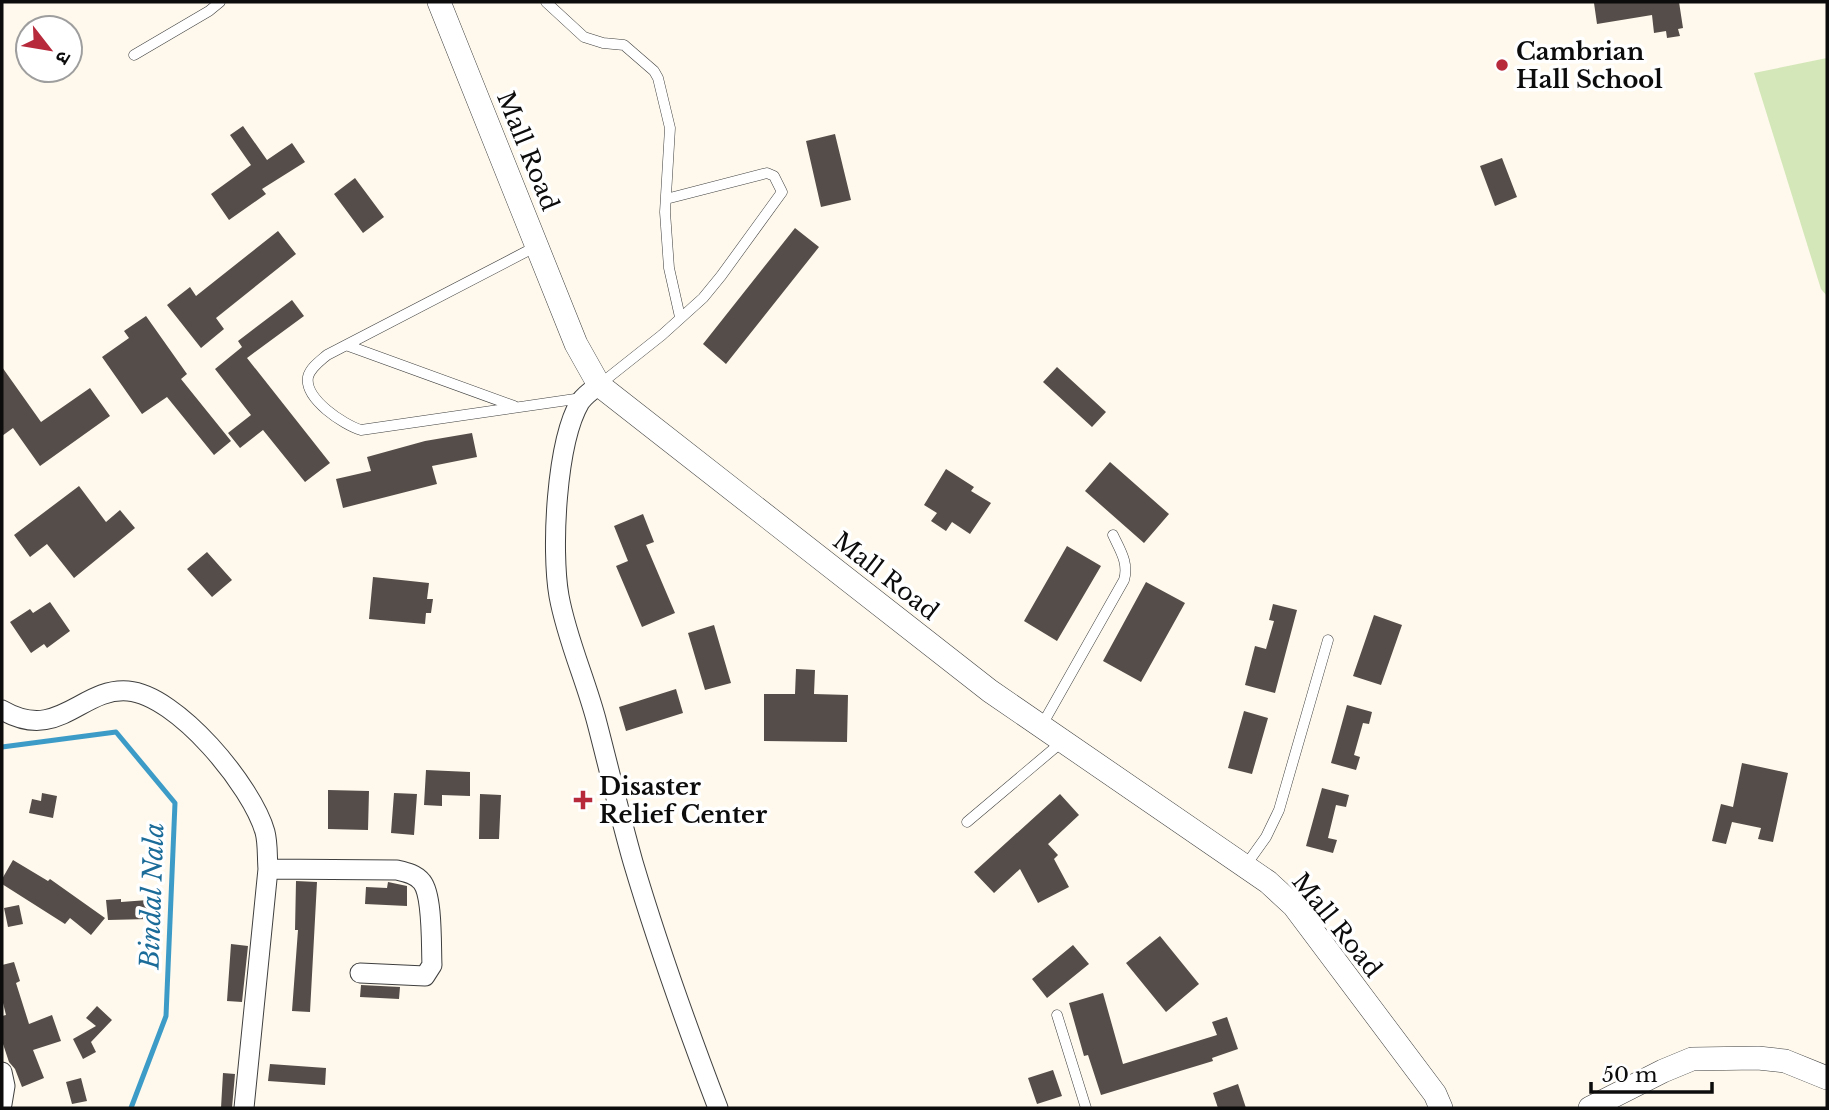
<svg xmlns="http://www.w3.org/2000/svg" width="1829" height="1110" viewBox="0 0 1829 1110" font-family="'Libre Baskerville','Noto Sans Devanagari',serif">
<rect width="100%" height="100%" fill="#fef9ec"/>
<path fill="#d4e7b8" d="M1827,58V296L1821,289L1754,73Z"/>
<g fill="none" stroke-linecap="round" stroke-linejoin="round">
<path stroke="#3d9bc8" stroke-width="5" d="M2,747L116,732L175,803L166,1016L131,1108"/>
</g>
<path fill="#554d49" d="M1603,2H1679L1683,28L1678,29L1680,36L1667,38L1666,31L1654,33L1652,15L1597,24L1594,3Z
M243,126L267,160L292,143L305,162L262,189L266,194L229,220L211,194L251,165L230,135Z
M835,134L851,200L821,207L806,141Z
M1502,158L1517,197L1495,206L1480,166Z
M355,178L384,217L363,233L334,194Z
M795,228L819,247L726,364L703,344Z
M278,231L296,254L216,318L224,329L201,348L167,305L190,287L196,296Z
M292,300L304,316L247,358L330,463L305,482L263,430L240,448L228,433L251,415L215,369L242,347L238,341Z
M146,316L187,374L181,379L231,441L214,455L167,397L142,414L102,357L129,338L124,331Z
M2,367L41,422L90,388L110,416L40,466L13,428L2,436Z
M1057,367L1106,412L1092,427L1043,382Z
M472,433L477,457L432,466L437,484L343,508L336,479L371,471L367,457L425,441Z
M1110,462L1169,514L1144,543L1085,491Z
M946,469L974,487L971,491L991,503L970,534L952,522L946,531L931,521L937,513L924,505Z
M79,486L106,522L120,510L135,528L74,578L47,544L30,557L14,535Z
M643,514L654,542L646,545L675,613L642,627L616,566L628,561L614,526Z
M1067,546L1101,566L1057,641L1024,621Z
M207,552L232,580L212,597L187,569Z
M373,577L429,583L427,599H433L431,613H426L425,624L369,619Z
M1146,582L1185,603L1141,682L1103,661Z
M50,602L70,631L47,648L44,644L31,653L10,622L30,609L33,613Z
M1273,604L1297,610L1275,693L1245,685L1255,646L1266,649L1274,621L1269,620Z
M1374,615L1402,625L1381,685L1353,676Z
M714,625L731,683L705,690L688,633Z
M796,669L815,670L814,694L848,695L847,742L764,741V694H795Z
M676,689L683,713L626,731L619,707Z
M1347,705L1372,712L1369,724L1363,723L1354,755L1360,757L1356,770L1331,763Z
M1244,711L1268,718L1252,774L1228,768Z
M1742,763L1788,773L1773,842L1758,839L1761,828L1732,822L1726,844L1712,841L1721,804L1733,807Z
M426,770L470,772V796L442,795V806L424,805Z
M1322,788L1349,795L1346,807L1336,805L1328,838L1337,840L1333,853L1306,846Z
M328,790L369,791L368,830L328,829Z
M42,793L57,796L53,818L29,813L32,799L41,801Z
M394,793L417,794L414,835L391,833Z
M480,794L501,795L499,839H479Z
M1060,794L1079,815L1048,844L1058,855L1054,859L1069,887L1038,903L1020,869L994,893L974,872Z
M13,860L48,881L50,879L105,918L91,935L70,918L65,924L2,884V879Z
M296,881L317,882L310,1012L292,1011L298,930H295Z
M388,882L407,886V906L365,904L366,887L387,888Z
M121,899V902L148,900L149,919L108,920L106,900Z
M19,905L23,924L8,927L4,908Z
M1160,936L1199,984L1166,1012L1126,963Z
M231,944L248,946L242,1002L227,1001Z
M1073,945L1089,964L1047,998L1032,979Z
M14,962L20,981L16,983L29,1024L52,1015L61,1041L33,1050L44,1078L22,1087L15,1069L9,1062L2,1041V1016L6,1015L2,999V965Z
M361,985L400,987L399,999L360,997Z
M1103,993L1123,1064L1217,1035L1212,1022L1227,1017L1238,1049L1212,1058L1213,1061L1101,1095L1088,1055L1084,1056L1069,1003Z
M97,1006L112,1020L91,1042L96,1052L83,1059L73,1039L96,1026L86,1018Z
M270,1064L326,1068L325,1085L268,1081Z
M1053,1070L1062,1096L1037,1104L1028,1078Z
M223,1073L235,1074L232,1108H221Z
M81,1078L87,1101L72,1104L66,1082Z
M1238,1084L1246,1108H1218L1213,1093Z"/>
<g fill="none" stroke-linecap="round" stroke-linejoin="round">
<g stroke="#3f3f3f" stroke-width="11">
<path id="service" d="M546,2L584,37L603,43L624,45L654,71L658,78L670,128L665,212L669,268L680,317
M134,55L209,11L220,2
M537,246L327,355C320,361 310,368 308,377C304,399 344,425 361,430L582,398
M346,345L514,406
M599,385L662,335L703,298L721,276L782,192L774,176L767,173L666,199
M1042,725L1124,580C1129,563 1120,550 1113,535
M967,822L1063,741
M1246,865L1266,837L1279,810L1328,640
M1057,1015L1086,1108"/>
</g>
<g stroke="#3f3f3f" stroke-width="21">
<path id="minor" d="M599,385C592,390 585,395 580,402C556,443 551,550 559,596C567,640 586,680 597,723C609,769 620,816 633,862C658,946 687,1027 718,1108
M2,710C59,743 81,687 128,691C177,695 252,786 265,832C268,843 267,857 268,869L244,1108
M268,869L397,870C406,872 416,874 422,882C433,896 431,946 432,965L425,976L360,973
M2,1072L5,1086L2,1104"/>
</g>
<g stroke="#3f3f3f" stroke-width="24">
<path id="tertiary" d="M439,2L576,344L599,385L990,691L1268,882L1294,906L1435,1094L1441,1108
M1590,1108L1663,1071L1692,1059L1758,1058L1785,1061L1827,1078"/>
</g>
<use href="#service" stroke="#fff" stroke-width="10"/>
<use href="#minor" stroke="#fff" stroke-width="19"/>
<use href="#tertiary" stroke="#fff" stroke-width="23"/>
</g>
<g fill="#b72a3c" stroke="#fff" stroke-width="2.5">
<circle cx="1502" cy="65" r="7"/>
<path d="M579.5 789.5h7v7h7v7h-7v7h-7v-7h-7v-7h7z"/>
</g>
<g text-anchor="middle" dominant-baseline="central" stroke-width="7" stroke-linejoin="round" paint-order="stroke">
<g font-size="24" font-weight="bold" fill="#0c0c0c" stroke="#fff" text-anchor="start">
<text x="1516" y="51">Cambrian<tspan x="1516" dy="28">Hall School</tspan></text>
<text x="599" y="786">Disaster<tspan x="599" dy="28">Relief Center</tspan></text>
</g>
<g font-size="24" fill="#0c0c0c" stroke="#fff">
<text transform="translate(528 151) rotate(68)">Mall Road</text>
<text transform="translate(886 576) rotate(38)">Mall Road</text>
<text transform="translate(1337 925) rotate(51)">Mall Road</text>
</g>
<g font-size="26" font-style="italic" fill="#1b6c99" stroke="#fff">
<text transform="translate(152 896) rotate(-88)">Bindal Nala</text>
</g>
</g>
<rect width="1829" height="1110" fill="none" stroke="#0c0c0c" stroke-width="7"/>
<g transform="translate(49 49) rotate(121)"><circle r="33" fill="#ffffff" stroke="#9e9e9e" stroke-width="2"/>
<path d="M0-5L12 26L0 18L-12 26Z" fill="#b72a3c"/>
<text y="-10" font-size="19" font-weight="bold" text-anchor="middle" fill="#0c0c0c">उ</text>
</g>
<path d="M1591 1082v10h121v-10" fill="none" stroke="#0c0c0c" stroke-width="3.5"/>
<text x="1602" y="1082" font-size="21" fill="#0c0c0c" stroke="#ffffff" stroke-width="5" paint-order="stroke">50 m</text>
</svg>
